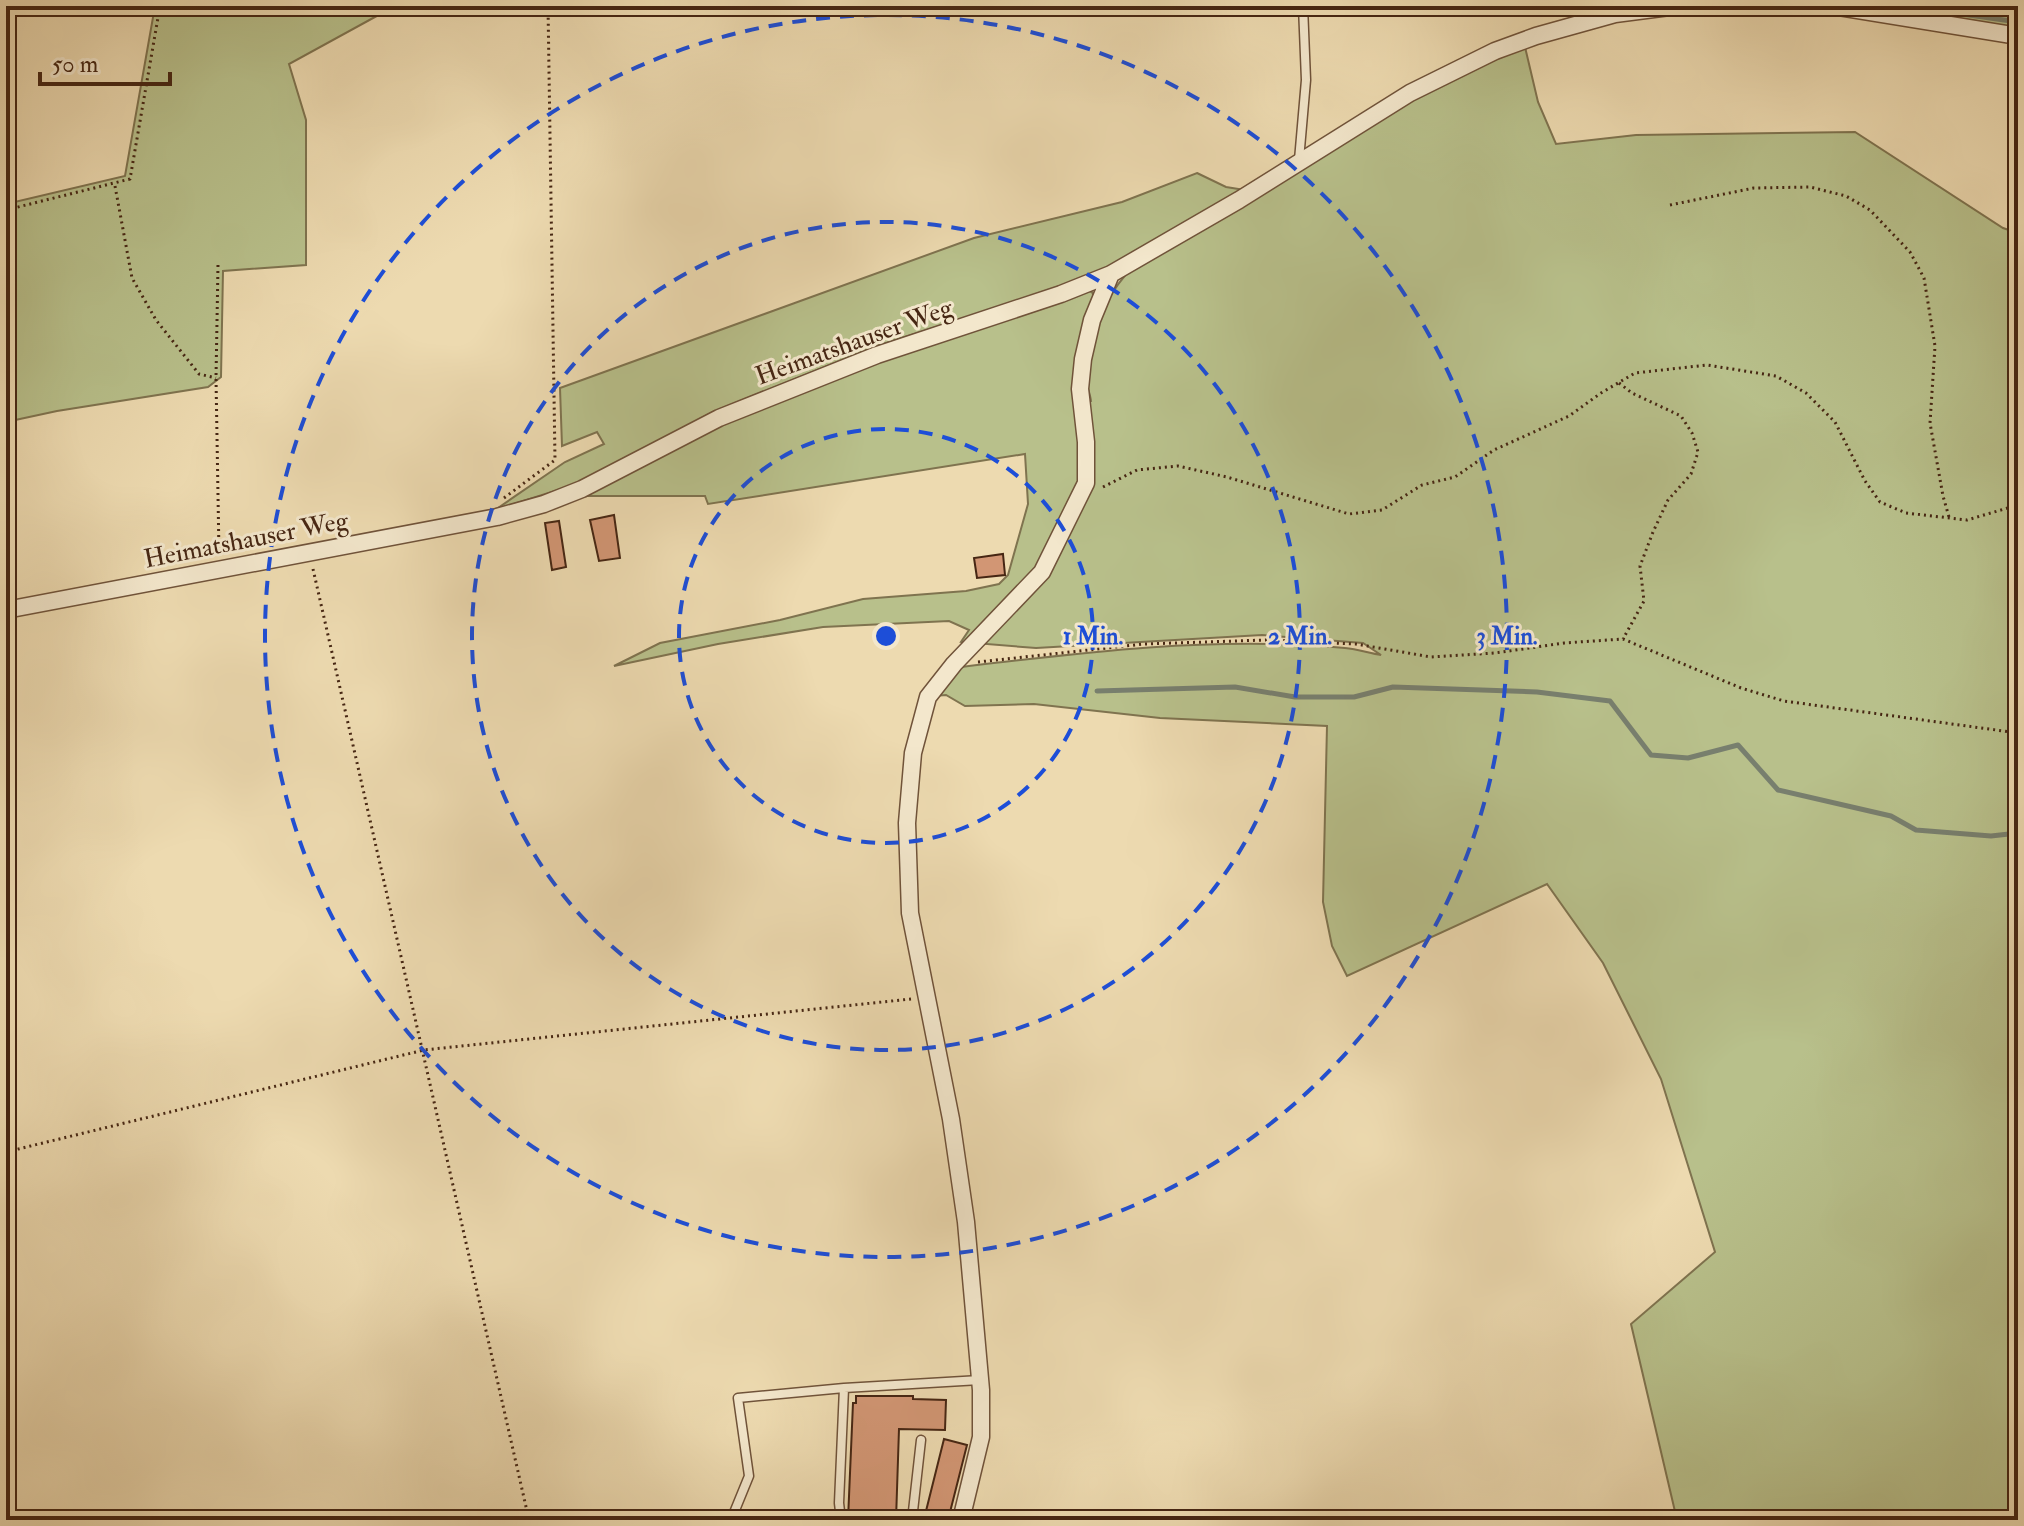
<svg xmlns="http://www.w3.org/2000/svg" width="2024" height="1526" viewBox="0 0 2024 1526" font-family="'IM FELL Double Pica',serif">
<rect width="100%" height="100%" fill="#eddab0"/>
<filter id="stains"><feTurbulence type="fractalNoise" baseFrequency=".0025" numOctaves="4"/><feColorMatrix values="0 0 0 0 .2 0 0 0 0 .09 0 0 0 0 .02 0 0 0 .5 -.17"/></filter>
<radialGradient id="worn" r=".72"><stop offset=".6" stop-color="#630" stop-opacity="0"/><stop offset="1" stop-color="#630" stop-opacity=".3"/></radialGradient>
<path fill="#b8c08b" stroke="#7f734f" stroke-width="2" d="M155,6H395L289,64L306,120V265L223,271L221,377L208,387L57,411L6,422V204L125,176Z
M1918,6H2018V28L1914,11Z
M1525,47L1538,102L1556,144L1636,135L1855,132L2003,228L2018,233V1520H1677L1631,1324L1715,1252L1661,1079L1603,963L1547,884L1347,976L1332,946L1323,902L1327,726L1160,718L1034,704L965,706L946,695L933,696L954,668C1084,652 1214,636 1345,648C1357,649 1369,653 1381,655L1363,643L1262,635L1036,648L961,642L969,630L949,621L823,627L718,644L614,666L660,643L780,620L863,599L966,591L999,584L1008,575L1028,504L1025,454L708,504L705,496H575L725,419L811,384L1083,289L1092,292L1095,300L1078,404L1091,401C1090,393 1086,385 1086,376C1085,339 1104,300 1127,273C1257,194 1384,105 1525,47Z
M1197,173L1226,187L1245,190L1104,269L1058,288L874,347L713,412L580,483L495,510L565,462L604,444L597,432L562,446L560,388L974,238L1122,202Z"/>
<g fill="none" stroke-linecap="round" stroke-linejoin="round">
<path stroke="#787f6e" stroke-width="5" d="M1948,6L1962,14L2018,22
M1097,691L1235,687L1295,697H1354L1393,687L1537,692L1610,701L1651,755L1688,758L1738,745L1778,790L1891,816L1916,830L1991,836L2018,833"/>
</g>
<path fill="#d29674" stroke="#462613" stroke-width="2" d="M614,515L620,558L599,561L590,520Z
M559,521L566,567L552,570L545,523Z
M1003,554L1005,575L977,578L974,558Z
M856,1396H913V1399L946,1400L945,1430L899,1429L896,1520H848L853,1403H856Z
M944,1439L967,1445L948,1520L925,1515Z"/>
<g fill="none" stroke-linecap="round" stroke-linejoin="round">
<g stroke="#70533a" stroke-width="11">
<path id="service" d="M1299,160L1306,80L1303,6
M731,1520L749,1476L738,1398L844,1388
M841,1520L839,1503L844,1388L980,1380
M912,1520L921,1440"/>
</g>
<g stroke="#70533a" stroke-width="19">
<path id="minor" d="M1833,6L2018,36
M6,610L497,517L544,504L582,489L719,418L877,355L1061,294L1111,274L1239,200L1410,93L1495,51L1536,36L1615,14L1677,6
M961,1520L981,1437V1390L966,1222L951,1119L910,913L907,823L913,753L928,697L954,664L1042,572L1086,483V442L1080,389L1083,359L1092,320L1111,274"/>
</g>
<path stroke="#462613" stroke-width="3" stroke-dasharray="2 4" stroke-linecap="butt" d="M115,186L132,278L156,320L199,374L216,378
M1670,205L1754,188L1810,187L1846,196L1870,210L1910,252L1924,278L1935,346L1930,423L1943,496L1949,517
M6,210L130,179L160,6
M218,265L216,378L219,554
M1619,383L1632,393L1681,416L1692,433L1698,452L1691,474L1668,500L1653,532L1640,566L1644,601L1623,639
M1103,487L1137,470L1178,466L1227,477L1349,514L1382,510L1422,485L1455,477L1494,450L1569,416L1601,393L1635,373L1707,365L1776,376L1806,393L1835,422L1865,481L1880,502L1906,513L1967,520L2018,505
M504,498L555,460L548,6
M313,569L529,1520
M978,662L1144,644L1266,640L1356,644L1431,657L1495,653L1564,643L1623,639L1741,688L1784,701L2018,733
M6,1152L424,1050L911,999"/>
<use href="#service" stroke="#f3e7cc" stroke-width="8"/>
<use href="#minor" stroke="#f3e7cc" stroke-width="16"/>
</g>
<g fill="none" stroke="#1d4ed8" stroke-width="4" stroke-dasharray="14 10">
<circle cx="886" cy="636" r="207"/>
<circle cx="886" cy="636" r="414"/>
<circle cx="886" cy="636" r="621"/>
</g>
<g text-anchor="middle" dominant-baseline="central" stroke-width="6" stroke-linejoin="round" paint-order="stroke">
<g font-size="26" fill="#462613" stroke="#f3e7cc">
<text transform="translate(854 342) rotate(-20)">Heimatshauser Weg</text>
<text transform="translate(246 540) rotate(-11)">Heimatshauser Weg</text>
</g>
</g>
<circle cx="886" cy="636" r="12" fill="#1d4ed8" stroke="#f3e7cc" stroke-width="4"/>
<g font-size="24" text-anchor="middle" font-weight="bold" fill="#1d4ed8" stroke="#f3e7cc" stroke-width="6" stroke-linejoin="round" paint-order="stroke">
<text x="1093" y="644">1 Min.</text>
<text x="1300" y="644">2 Min.</text>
<text x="1507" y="644">3 Min.</text>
</g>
<rect width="2024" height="1526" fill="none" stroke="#eddab0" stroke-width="32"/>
<rect x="8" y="8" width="2008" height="1510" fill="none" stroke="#462613" stroke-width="4"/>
<rect x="16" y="16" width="1992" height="1494" fill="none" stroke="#462613" stroke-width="2"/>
<path d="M40 72v12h130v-12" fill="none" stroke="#462613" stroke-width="4"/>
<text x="52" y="72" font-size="24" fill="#462613" stroke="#f3e7cc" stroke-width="6" paint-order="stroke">50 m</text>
<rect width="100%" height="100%" filter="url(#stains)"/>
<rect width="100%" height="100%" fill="url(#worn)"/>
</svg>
